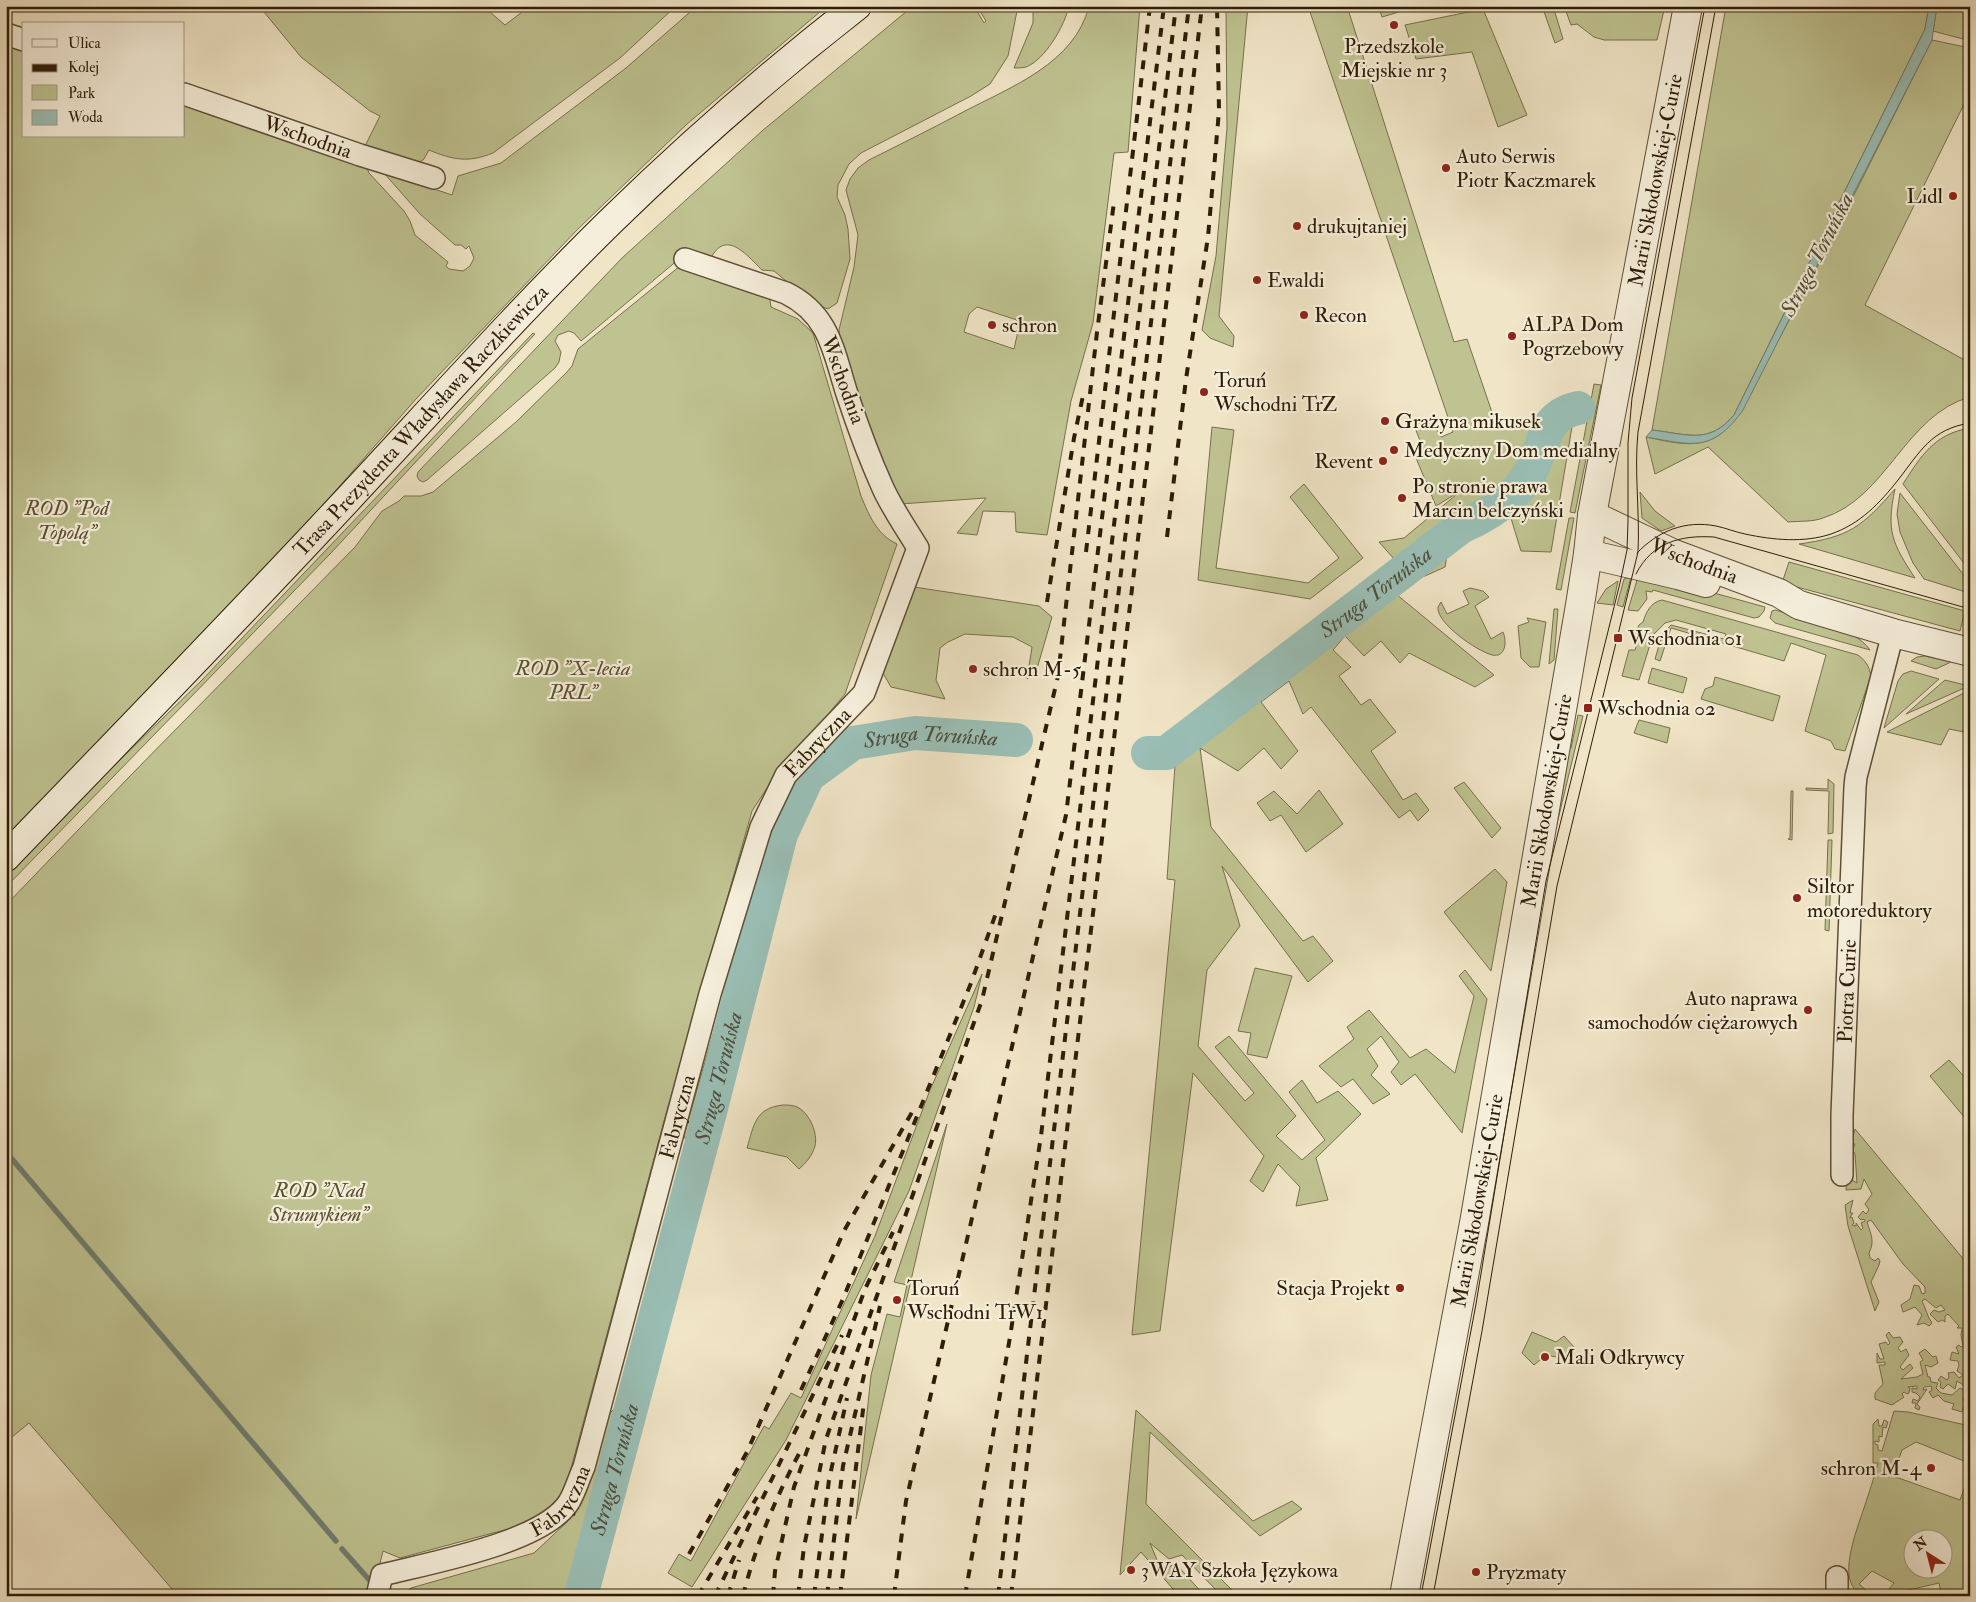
<svg xmlns="http://www.w3.org/2000/svg" width="1976" height="1602" viewBox="0 0 1976 1602" font-family="'IM FELL Double Pica',serif">
<rect width="100%" height="100%" fill="#f0e5c6"/>
<filter id="stains"><feTurbulence type="fractalNoise" baseFrequency=".004" numOctaves="4"/><feColorMatrix values="0 0 0 0 .2 0 0 0 0 .09 0 0 0 0 .02 0 0 0 .5 -.17"/></filter>
<radialGradient id="worn" r=".72"><stop offset=".6" stop-color="#630" stop-opacity="0"/><stop offset="1" stop-color="#630" stop-opacity=".3"/></radialGradient>
<path fill="#bfc391" stroke="#76704c" fill-rule="evenodd" d="M259,6H483L505,25L530,6H676L620,58L493,153C468,163 453,160 429,150L424,159L419,163L365,146L380,116L370,111L301,57Z
M697,6H827L687,124L578,229L416,399L288,545L6,837V42L24,50V136H184V105L213,116L277,132L365,163L369,173L404,211L410,221L415,235L448,262L446,266L449,269L463,271L470,266L474,258L469,246L466,249L461,245H455L420,214L383,172L452,195L458,176L501,163L626,68Z
M913,6H974L984,23L986,21L977,6H1018L1008,56L990,84L971,96L861,153L849,164L838,185L837,197L845,215L848,229L850,259L837,303L828,309L813,303L774,271L762,270C744,252 724,228 709,262L685,254L581,341L574,333L569,331L558,335L555,341L561,352L559,362L555,368L427,480L423,482L419,480L417,476L418,472L622,258L762,131Z
M1033,6H1069C1065,25 1045,60 1026,67C1022,68 1017,68 1014,68L1033,23Z
M1089,6H1140L1128,152L1114,153L1093,323L1071,401L1047,535L1016,532L1015,512L983,511L977,535L957,533L986,498L900,504L851,389L840,349L839,330L854,267L858,235L846,190L850,179L858,168L869,160C901,144 933,128 965,111C1011,87 1075,63 1089,6ZM977,307L1017,320L1018,331L1014,349L964,332L969,314Z
M1226,6H1248L1219,316L1234,336L1233,347L1210,338L1202,330L1216,256L1227,128Z
M1308,6H1347L1454,342L1467,339L1497,427L1536,418L1540,431L1576,403L1551,552L1521,551L1510,515L1455,540L1448,550L1445,567L1425,576L1410,577L1379,542L1404,538L1462,490L1436,506L1416,458L1425,454L1414,425L1431,419L1441,437L1453,432Z
M1363,6H1401L1402,11L1382,17L1379,8L1365,11Z
M1542,6H1553L1563,39L1555,43Z
M1564,6H1665L1657,40H1604L1594,37L1577,24L1571,25Z
M1726,6H1929L1925,29L1734,415C1709,445 1687,434 1652,430Z
M1937,6H1956L1970,16V27L1963,39L1933,31Z
M1483,9L1527,115L1498,127L1472,52L1416,59L1405,25Z
M1932,40L1970,48V92L1865,305L1970,363V397C1905,415 1887,498 1823,518C1813,522 1799,521 1788,522L1708,447L1655,474L1646,437C1671,442 1697,450 1719,435C1739,422 1756,381 1768,359C1826,254 1878,146 1932,40Z
M680,266L769,294L771,307L798,319L813,333L861,496C869,515 877,535 897,544L845,694L771,782L752,811L664,1121L565,1491L534,1522L400,1558L383,1551L372,1596H178L29,1423L6,1442V905L130,776L355,547L382,511L399,501L404,496H421L433,492L516,422L567,372L572,366L578,349Z
M533,333L535,334L330,554L6,887V871L202,680Z
M1594,384L1601,385L1575,513L1570,512Z
M1212,427L1234,430L1216,568L1308,583L1339,558L1290,497L1304,484L1363,558L1310,599L1198,580Z
M1970,428V571L1903,484C1921,456 1934,434 1970,428Z
M1895,489C1886,531 1892,543 1915,578L1799,544C1849,537 1862,527 1895,489Z
M1640,492L1655,511L1675,526L1661,531L1642,518Z
M1900,493L1970,583L1969,593L1924,579L1913,563L1900,532L1897,514Z
M1569,518H1574L1561,590L1556,589Z
M1789,562L1965,611L1960,631L1782,583Z
M1645,574L1765,607L1764,611L1759,617L1754,618L1653,590L1652,592L1646,591L1647,599L1638,611L1628,610L1638,577Z
M1631,577L1623,607L1617,605L1624,579Z
M1618,581L1613,605L1597,603L1606,589Z
M914,587L1039,606L1052,617L1036,672L1027,679L1032,647L1013,637L965,634L948,642L940,648L936,680L945,699L891,687L880,668Z
M1470,588L1483,591L1489,597L1475,606L1491,639L1503,632C1507,641 1506,658 1492,655C1477,651 1436,623 1438,607L1441,602L1447,614L1469,604L1463,591Z
M1390,589L1494,675L1475,687L1409,653L1400,663L1381,641L1364,656L1345,636L1333,650L1351,667L1339,676L1361,705L1370,699L1396,732L1371,751L1403,800L1416,793L1429,810L1418,821L1410,810L1399,818L1311,707L1303,714L1289,681L1261,702L1298,751L1281,769L1264,748L1238,771L1200,748L1211,827L1303,941L1313,936L1333,961L1308,982L1222,866L1240,926L1207,970L1198,1046L1245,1101L1254,1093L1215,1047L1229,1036L1296,1116L1276,1136L1302,1160L1325,1140L1289,1092L1302,1080L1317,1103L1338,1091L1361,1114L1316,1158L1328,1200L1296,1206L1300,1187L1278,1164L1263,1192L1250,1181L1264,1156L1193,1073L1160,1331L1132,1335L1175,880L1167,879L1176,751Z
M1662,600L1858,655C1866,661 1869,666 1871,676L1845,751L1835,749L1831,741L1805,731L1826,655L1791,643L1784,661L1671,628L1660,661L1655,659L1662,635L1671,625L1724,639L1726,634L1676,620L1665,623L1653,635L1639,680L1622,676L1629,650H1635L1638,640L1634,637L1639,625L1643,622C1646,612 1651,602 1662,600Z
M1554,609H1558L1554,660L1549,664Z
M1775,610C1802,618 1854,626 1870,650L1775,623L1770,618L1772,611Z
M1527,618L1546,622L1539,667H1530L1521,658L1518,626L1529,622Z
M1925,656L1951,662L1936,669L1911,661L1917,657Z
M1652,668L1687,678L1683,693L1648,683Z
M1911,671L1939,679L1884,728L1898,681L1903,674Z
M1715,677L1780,696L1773,721L1701,699L1705,689L1713,686Z
M1945,680L1969,686L1906,714Z
M1970,690L1969,733L1949,729L1941,745L1887,732Z
M1578,715L1583,716L1541,890L1568,748H1571Z
M1639,720L1670,728L1667,743L1634,733Z
M1828,779L1834,784L1833,833L1828,834L1829,791L1806,790V788L1828,789Z
M1464,782L1501,828L1492,838L1454,788Z
M1319,790L1343,824L1306,852L1281,815L1270,821L1257,803L1274,791L1297,814Z
M1791,791H1793L1792,840L1788,839L1790,838Z
M778,808L797,817L784,841L750,1002L736,1035L724,1108L707,1157L689,1150L684,1135Z
M1828,840H1832L1829,931L1825,930Z
M1495,869L1507,882L1491,971L1444,912Z
M1255,968L1292,976L1267,1058L1247,1054L1251,1033L1238,1031Z
M1465,970L1487,999L1462,1133L1415,1074L1401,1085L1391,1072L1399,1062L1381,1036L1367,1049L1378,1066L1371,1075L1390,1094L1373,1104L1353,1079L1341,1087L1319,1066L1354,1039L1347,1027L1369,1010L1410,1058L1426,1049L1455,1073L1474,996L1459,976Z
M982,974L974,1007L909,1191L786,1440L692,1587L668,1573L679,1554L691,1561L764,1426L769,1429L791,1393L801,1398L875,1236L930,1090Z
M1949,1060L1970,1083V1124L1930,1076Z
M783,1105C788,1105 794,1105 799,1108C810,1115 818,1133 815,1146C812,1156 806,1163 799,1169L787,1157L747,1148C754,1125 755,1108 783,1105Z
M947,1124L856,1519L871,1375L887,1314L900,1317L907,1285L894,1282Z
M1855,1129L1970,1267V1404L1963,1398L1965,1404L1962,1412L1952,1409L1954,1404L1944,1401L1938,1395L1933,1398L1929,1392L1932,1390L1931,1386L1924,1387L1923,1390L1927,1389L1917,1404L1920,1407L1919,1410L1915,1408L1916,1403H1912L1913,1399L1918,1401L1920,1397L1916,1393L1912,1392V1388L1917,1389V1386L1908,1387L1910,1388L1909,1393L1907,1394L1904,1392L1902,1394L1904,1397L1892,1405L1875,1399V1393L1883,1384L1879,1365H1885V1362L1877,1363V1353L1880,1359H1884L1879,1344L1886,1342L1888,1345L1890,1343L1886,1335L1889,1332L1893,1338L1900,1337L1903,1342L1898,1348L1901,1352L1906,1349L1909,1355L1900,1367L1903,1370L1910,1364L1913,1368L1901,1379L1917,1377L1923,1374L1920,1362L1923,1360L1919,1353L1925,1349L1933,1357L1936,1356L1938,1363L1931,1367L1925,1365L1928,1377H1930L1931,1382L1938,1383L1936,1388L1941,1393L1952,1395L1960,1388L1966,1391L1968,1388L1957,1381L1955,1389L1948,1384L1943,1389L1940,1387L1941,1382L1938,1380L1941,1376L1947,1380L1949,1377L1948,1373L1954,1372L1959,1378L1963,1375L1957,1371L1959,1365L1958,1361L1950,1360L1952,1352L1959,1354L1956,1347L1959,1345L1961,1347L1963,1346L1961,1335L1962,1328H1957L1959,1326L1948,1314L1945,1316V1322L1942,1320L1938,1322L1930,1314L1934,1310L1939,1312L1945,1310L1941,1305L1936,1308L1925,1299L1922,1301C1926,1309 1927,1316 1932,1323L1929,1326L1924,1323L1917,1325L1922,1315L1915,1307L1903,1312L1901,1305L1910,1299L1914,1285L1919,1286L1922,1294L1925,1293V1287L1903,1264L1871,1220L1867,1222C1871,1235 1875,1241 1869,1253L1870,1258L1875,1261L1878,1258L1880,1261L1879,1265L1871,1282L1879,1302L1875,1311L1848,1226L1845,1205L1853,1200L1850,1213H1853L1850,1217V1218L1852,1217L1854,1223L1852,1225L1856,1226V1223L1861,1230L1863,1228L1861,1223L1865,1221L1864,1219L1861,1220L1858,1217L1863,1211L1866,1214L1869,1210L1865,1204L1872,1194L1864,1179L1861,1189L1846,1190L1847,1177L1857,1183L1855,1154L1852,1149L1855,1145L1852,1140Z
M686,1170L700,1176L592,1596H401L411,1588L534,1553L568,1521L564,1518L602,1421L618,1405Z
M1532,1332L1556,1342L1564,1336L1575,1348L1566,1359L1546,1355L1534,1365L1522,1353Z
M1136,1410L1253,1521L1292,1501L1302,1509L1260,1536L1150,1432L1146,1504L1238,1596H1222L1182,1555L1169,1559L1150,1543L1162,1572L1175,1563L1205,1596H1179L1141,1552L1120,1575Z
M1894,1411L1908,1412L1970,1426V1585L1956,1596H1927L1941,1592L1939,1583L1883,1596L1894,1583L1872,1571L1859,1584L1873,1596C1829,1596 1857,1530 1864,1508C1869,1493 1874,1478 1878,1463H1873V1424L1878,1419L1879,1426H1882L1884,1420L1888,1422L1886,1428L1883,1427L1882,1437L1879,1436V1442L1875,1441V1444L1878,1445V1450L1882,1451ZM1916,1442L1964,1461L1969,1475L1960,1500L1893,1476L1902,1450ZM1914,1540H1944V1570H1914Z"/>
<path fill="#9abfb6" stroke="#6f7e70" d="M1929,6H1937L1932,40L1743,410C1712,453 1693,445 1646,437L1652,430C1687,434 1709,445 1734,415L1925,29Z"/>
<g fill="none" stroke-linecap="round" stroke-linejoin="round">
<path stroke="#6f7e70" stroke-width="5.5" d="M6,1152L336,1541
M342,1549L372,1583"/>
<g stroke="#9abfb6" stroke-width="34">
<path id="s1" d="M1148,753H1166L1461,527C1486,516 1510,502 1526,479C1547,451 1537,417 1578,408"/>
<path id="s2" d="M581,1596L710,1112L781,834L808,776L853,743L915,733L1016,740"/>
</g>
<g stroke="#5e4f37" stroke-width="24">
<g id="minor">
<path d="M6,34L24,40"/>
<path id="s3" d="M184,94L360,155L434,178"/>
<path id="s4" d="M1842,1175V1115L1855,787L1856,777L1893,633"/>
<path id="s5" d="M377,1596L382,1575C429,1563 543,1543 569,1502C575,1492 579,1478 584,1467L710,994L761,827L786,775L864,693L918,548C906,528 891,507 882,486C869,457 858,427 848,397C834,355 831,315 786,293L685,259"/>
<path d="M1837,1596V1577"/>
</g>
</g>
<g stroke="#5e4f37" stroke-width="30">
<g id="tertiary">
<path id="s6" d="M1592,515L1672,553L1779,593L1799,605L1893,633L1970,652"/>
<path d="M1588,554L1678,575L1706,583"/>
<path id="s7" d="M1404,1596L1474,1223L1580,605L1588,554L1592,515L1688,6"/>
</g>
</g>
<g stroke="#2e1d07" stroke-width="30">
<g id="secondary">
<path id="s8" d="M6,857C111,748 217,639 320,529C417,426 510,320 611,221C689,145 771,73 857,6"/>
</g>
</g>
<use href="#minor" stroke="#f5eeda" stroke-width="21"/>
<use href="#tertiary" stroke="#f5eeda" stroke-width="28"/>
<use href="#secondary" stroke="#f5eeda" stroke-width="28"/>
<path stroke="#2e1d07" stroke-width="1" d="M1637,553C1658,531 1685,520 1716,526C1726,528 1735,532 1745,534C1773,540 1804,543 1831,534C1860,524 1880,503 1898,480C1920,452 1931,429 1970,423
M1636,574C1652,542 1681,535 1714,537L1970,609
M1421,1596L1476,1304L1546,881L1620,583L1627,550L1628,521V443L1632,398L1705,6
M1433,1596L1482,1331L1557,886L1638,552C1640,512 1634,472 1638,432L1716,6"/>
<path stroke="#2e1d07" stroke-width="4" stroke-dasharray="9 9" stroke-linecap="butt" d="M1167,537L1186,379L1208,237L1219,111L1217,6
M1086,552L1150,6
M1047,602L1074,438L1084,391
M801,1390L843,1299L971,983L996,913
M689,1554L747,1452L844,1231L915,1107
M698,1596L757,1497
M715,1596L842,1335
M728,1596L739,1560
M743,1596C756,1543 777,1495 802,1448
M773,1596L775,1571L794,1487L865,1289L893,1232
M798,1596L804,1547L826,1439L982,1000L1058,676L1097,332L1114,202
M814,1596L829,1480L847,1398
M827,1596L843,1466L880,1306
M840,1596L864,1402
M894,1596L906,1501L1066,815L1164,6
M965,1596L1010,1337L1041,1136L1176,6
M998,1596L1189,6
M1011,1596L1202,6"/>
</g>
<g fill="#8f2418" stroke="#f5eeda" stroke-width="2">
<circle cx="1394" cy="25" r="5"/>
<circle cx="1446" cy="168" r="5"/>
<circle cx="1953" cy="196" r="5"/>
<circle cx="1297" cy="226" r="5"/>
<circle cx="1257" cy="280" r="5"/>
<circle cx="1304" cy="315" r="5"/>
<circle cx="992" cy="325" r="5"/>
<circle cx="1512" cy="336" r="5"/>
<circle cx="1204" cy="392" r="5"/>
<circle cx="1385" cy="421" r="5"/>
<circle cx="1394" cy="450" r="5"/>
<circle cx="1383" cy="461" r="5"/>
<circle cx="1402" cy="498" r="5"/>
<rect x="1613" y="633" width="10" height="10" rx="2.5"/>
<circle cx="973" cy="669" r="5"/>
<rect x="1583" y="703" width="10" height="10" rx="2.5"/>
<circle cx="1797" cy="898" r="5"/>
<circle cx="1808" cy="1010" r="5"/>
<circle cx="1400" cy="1288" r="5"/>
<circle cx="897" cy="1300" r="5"/>
<circle cx="1545" cy="1357" r="5"/>
<circle cx="1931" cy="1468" r="5"/>
<circle cx="1131" cy="1570" r="5"/>
<circle cx="1476" cy="1572" r="5"/>
</g>
<g text-anchor="middle" dominant-baseline="central" stroke-width="4.5" stroke-linejoin="round" paint-order="stroke">
<g font-size="21" fill="#2e1d07" stroke="#f5eeda" text-anchor="start">
<text x="1394" y="46" text-anchor="middle">Przedszkole<tspan x="1394" dy="24">Miejskie nr 3</tspan></text>
<text x="1456" y="156">Auto Serwis<tspan x="1456" dy="24">Piotr Kaczmarek</tspan></text>
<text x="1943" y="196" text-anchor="end">Lidl</text>
<text x="1307" y="226">drukujtaniej</text>
<text x="1267" y="280">Ewaldi</text>
<text x="1314" y="315">Recon</text>
<text x="1522" y="324">ALPA Dom<tspan x="1522" dy="24">Pogrzebowy</tspan></text>
<text x="1002" y="325">schron</text>
<text x="1214" y="380">Toruń<tspan x="1214" dy="24">Wschodni TrZ</tspan></text>
<text x="1395" y="421">Grażyna mikusek</text>
<text x="1404" y="450">Medyczny Dom medialny</text>
<text x="1373" y="461" text-anchor="end">Revent</text>
<text x="1412" y="486">Po stronie prawa<tspan x="1412" dy="24">Marcin belczyński</tspan></text>
<text x="1628" y="638">Wschodnia 01</text>
<text x="983" y="669">schron M-5</text>
<text x="1598" y="708">Wschodnia 02</text>
<text x="1807" y="886">Siltor<tspan x="1807" dy="24">motoreduktory</tspan></text>
<text x="1798" y="998" text-anchor="end">Auto naprawa<tspan x="1798" dy="24">samochodów ciężarowych</tspan></text>
<text x="907" y="1288">Toruń<tspan x="907" dy="24">Wschodni TrW1</tspan></text>
<text x="1390" y="1288" text-anchor="end">Stacja Projekt</text>
<text x="1555" y="1357">Mali Odkrywcy</text>
<text x="1921" y="1468" text-anchor="end">schron M-4</text>
<text x="1141" y="1570">3WAY Szkoła Językowa</text>
<text x="1486" y="1572">Pryzmaty</text>
</g>
<g font-size="21" fill="#2e1d07" stroke="#f5eeda">
<text stroke="none"><textPath href="#s3" startOffset="131">Wschodnia</textPath></text>
<text stroke="none"><textPath href="#s7" startOffset="1438">Marii Skłodowskiej-Curie</textPath></text>
<text transform="translate(843 380) rotate(70)">Wschodnia</text>
<text stroke="none"><textPath href="#s8" startOffset="602">Trasa Prezydenta Władysława Raczkiewicza</textPath></text>
<text stroke="none"><textPath href="#s6" startOffset="112">Wschodnia</textPath></text>
<text stroke="none"><textPath href="#s5" startOffset="1031">Fabryczna</textPath></text>
<text stroke="none"><textPath href="#s7" startOffset="808">Marii Skłodowskiej-Curie</textPath></text>
<text stroke="none"><textPath href="#s4" startOffset="184">Piotra Curie</textPath></text>
<text stroke="none"><textPath href="#s5" startOffset="626">Fabryczna</textPath></text>
<text stroke="none"><textPath href="#s7" startOffset="402">Marii Skłodowskiej-Curie</textPath></text>
<text stroke="none"><textPath href="#s5" startOffset="221">Fabryczna</textPath></text>
</g>
<g font-size="21" font-style="italic" fill="#5a4f30" stroke="#f5eeda">
<text x="67" y="508">ROD "Pod<tspan x="67" dy="24">Topolą"</tspan></text>
<text x="573" y="668">ROD "X-lecia<tspan x="573" dy="24">PRL"</tspan></text>
<text x="319" y="1190">ROD "Nad<tspan x="319" dy="24">Strumykiem"</tspan></text>
</g>
<g font-size="22" font-style="italic" fill="#4e4e3c" stroke="#f5eeda">
<text transform="translate(1817 255) rotate(-63)">Struga Toruńska</text>
<text stroke="none"><textPath href="#s1" startOffset="282">Struga Toruńska</textPath></text>
<text stroke="none"><textPath href="#s2" startOffset="986">Struga Toruńska</textPath></text>
<text stroke="none"><textPath href="#s2" startOffset="536">Struga Toruńska</textPath></text>
<text stroke="none"><textPath href="#s2" startOffset="131">Struga Toruńska</textPath></text>
</g>
</g>
<rect width="1976" height="1602" fill="none" stroke="#f0e5c6" stroke-width="25"/>
<rect x="8" y="8" width="1961" height="1587" fill="none" stroke="#2e1d07" stroke-width="2.5"/>
<rect x="12" y="12" width="1951" height="1577" fill="none" stroke="#2e1d07"/>
<rect x="22" y="22" width="162" height="115" fill="#f5eeda" stroke="#a59a86"/>
<rect x="32" y="39" width="25" height="8" fill="#f5eeda" stroke="#a59a86"/>
<text x="68" y="48" font-size="15" fill="#2e1d07">Ulica</text>
<rect x="32" y="64" width="25" height="8" fill="#2e1d07" stroke="#a59a86"/>
<text x="68" y="72" font-size="15" fill="#2e1d07">Kolej</text>
<rect x="32" y="85" width="25" height="15" fill="#bfc391" stroke="#a59a86"/>
<text x="68" y="98" font-size="15" fill="#2e1d07">Park</text>
<rect x="32" y="110" width="25" height="15" fill="#9abfb6" stroke="#a59a86"/>
<text x="68" y="122" font-size="15" fill="#2e1d07">Woda</text>
<g transform="translate(1928 1554) rotate(324)"><circle r="24" fill="#f5eeda" stroke="#a59a86"/>
<path d="M0-4L9 19L0 12L-9 19Z" fill="#8f2418"/>
<text y="-8" font-size="14" font-weight="bold" text-anchor="middle" fill="#2e1d07">N</text>
</g>
<rect width="100%" height="100%" filter="url(#stains)"/>
<rect width="100%" height="100%" fill="url(#worn)"/>
</svg>
